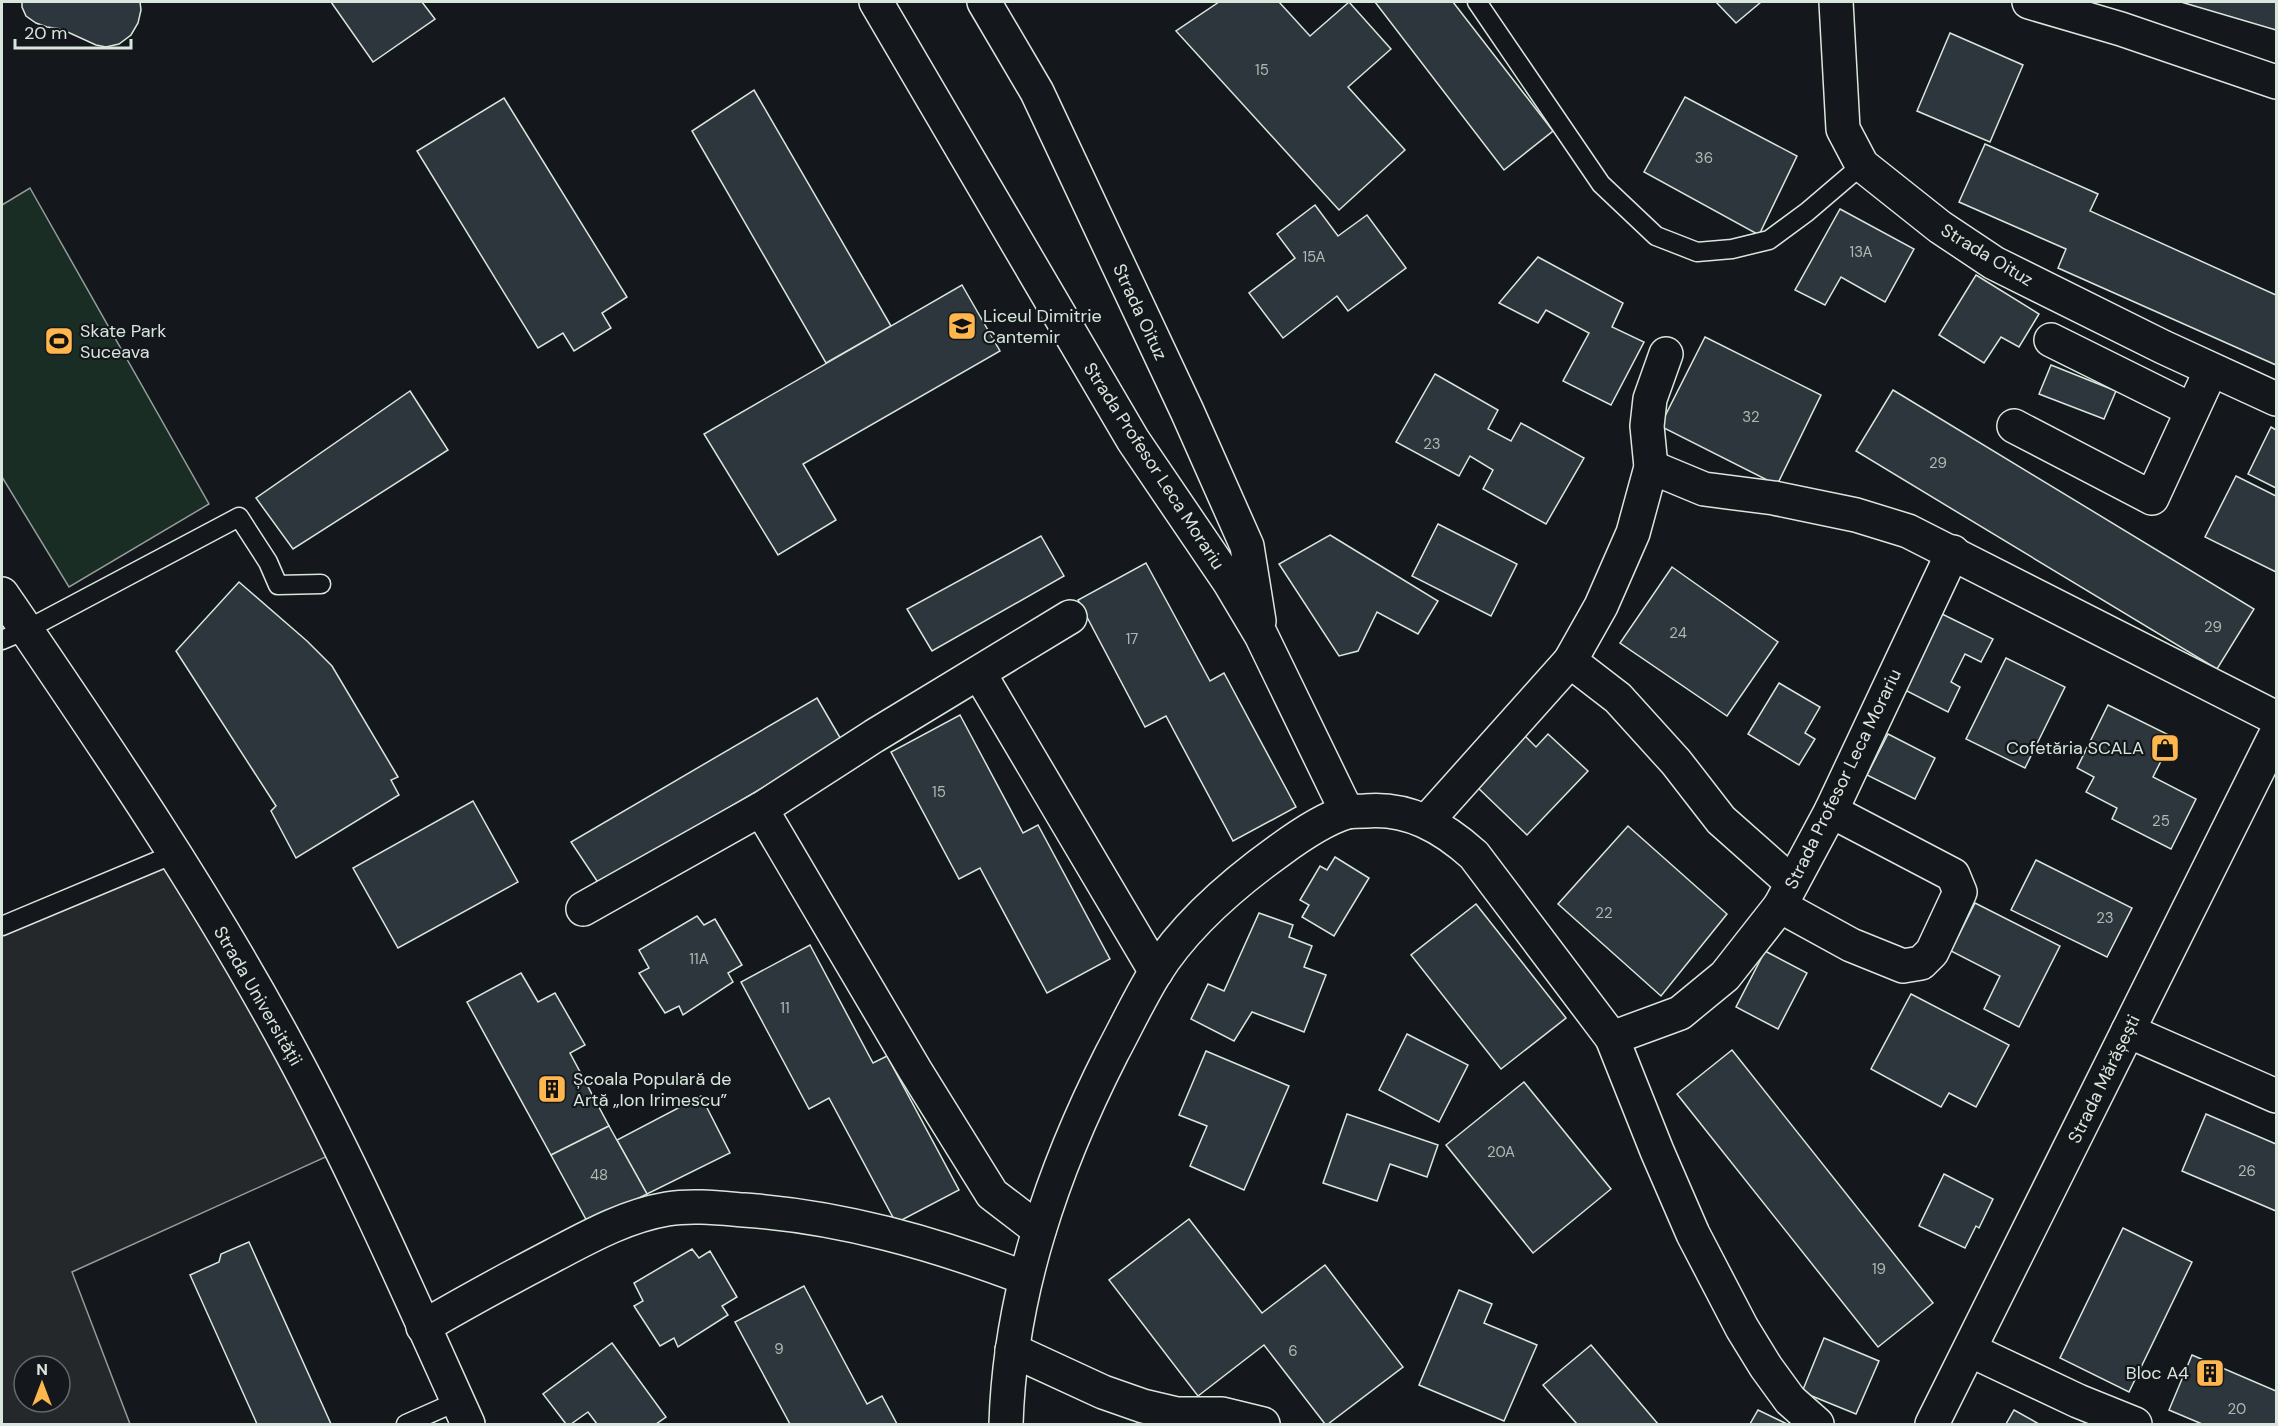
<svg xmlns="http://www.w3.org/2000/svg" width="2278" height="1426" font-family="'DM Sans',sans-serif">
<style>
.green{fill:#1a2d24;stroke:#939e99;stroke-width:1.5}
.parking{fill:#24282b;stroke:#939e99;stroke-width:1.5;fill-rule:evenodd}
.building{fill:#2c363c;stroke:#d8e6dc;stroke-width:1.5}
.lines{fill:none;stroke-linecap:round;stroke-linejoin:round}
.service-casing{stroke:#d8e6dc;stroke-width:21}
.minor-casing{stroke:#d8e6dc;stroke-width:36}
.tertiary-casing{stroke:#d8e6dc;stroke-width:36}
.service{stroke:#14181c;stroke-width:18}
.minor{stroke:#14181c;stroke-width:33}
.tertiary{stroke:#14181c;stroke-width:33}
.labels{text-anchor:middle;stroke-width:4.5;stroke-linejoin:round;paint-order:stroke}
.number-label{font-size:15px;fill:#adbab4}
.street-label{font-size:18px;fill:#d8e6dc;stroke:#14181c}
.poi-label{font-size:18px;fill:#d8e6dc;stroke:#14181c;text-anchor:start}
</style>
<rect width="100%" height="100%" fill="#14181c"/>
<!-- green -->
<polygon class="green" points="30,188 209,504 69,587 2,477 2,205"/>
<!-- parking -->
<path class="parking" d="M174,854l167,296 -269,122 58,152h-128v-498zM24,1366h36v36h-36z"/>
<!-- building -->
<g class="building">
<polygon points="22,2 140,2 141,10 138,23 131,35 119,44 106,47 96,45 61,29 47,27 36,23 26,16 22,7"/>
<polygon points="331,2 422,2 435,19 373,62"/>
<polygon points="1219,2 1279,2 1310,36 1349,2 1391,49 1348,87 1405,150 1339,210 1176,31"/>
<polygon points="1375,2 1453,2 1553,131 1504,170"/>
<polygon points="1716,2 1761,2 1736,23"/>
<polygon points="2181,2 2276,2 2276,30"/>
<polygon points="1950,33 2023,65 1990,142 1917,111"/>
<polygon points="754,90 891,326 826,363 692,131"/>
<polygon points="1685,97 1797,156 1759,235 1644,172"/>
<polygon points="504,98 627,297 602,313 611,328 574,351 563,333 538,348 417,151"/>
<polygon points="1985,144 2098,194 2090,211 2276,295 2276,365 2058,268 2066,249 1959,202"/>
<polygon points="1315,205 1338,236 1367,215 1406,268 1348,311 1337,296 1283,338 1249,293 1295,258 1277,234"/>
<polygon points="1840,209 1914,249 1885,302 1841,277 1825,305 1795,290"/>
<polygon points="1538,257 1623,303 1612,327 1644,342 1611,405 1563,381 1589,333 1546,310 1538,323 1499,303"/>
<polygon points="1976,275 2039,314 2019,347 2001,337 1984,363 1939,335"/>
<polygon points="962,285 1000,351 803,464 836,520 778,555 704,434"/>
<polygon points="1705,337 1821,395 1777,485 1660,426"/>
<polygon points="2051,365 2116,391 2104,419 2039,394"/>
<polygon points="1435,374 1498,410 1488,429 1511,441 1521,423 1584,458 1546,524 1483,489 1493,470 1470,456 1459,476 1396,442"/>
<polygon points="1893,390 2254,609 2217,669 1856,451"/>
<polygon points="410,391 448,450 293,549 256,498"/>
<polygon points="2271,427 2276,430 2276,488 2248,474"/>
<polygon points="2236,476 2276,496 2276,572 2205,537"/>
<polygon points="1438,524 1517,564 1491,616 1412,576"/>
<polygon points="1330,535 1438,601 1418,634 1377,612 1358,651 1339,656 1279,564"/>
<polygon points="1041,536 1064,576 932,651 907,609"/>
<polygon points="1146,563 1210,681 1224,673 1296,807 1233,841 1166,716 1145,727 1078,600"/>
<polygon points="1672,567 1778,642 1727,716 1620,643"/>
<polygon points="239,582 307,641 332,666 398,777 391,780 399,795 296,858 271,811 276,806 176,651"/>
<polygon points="1942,614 1993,639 1981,662 1965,654 1951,682 1960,687 1948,712 1903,689"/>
<polygon points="2006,658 2065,687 2025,768 1966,739"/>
<polygon points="1779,683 1820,707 1805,733 1815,739 1799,765 1748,734"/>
<polygon points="817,698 842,741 599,884 571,842"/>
<polygon points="2108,705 2173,737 2153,777 2196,799 2171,849 2112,819 2117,808 2086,792 2094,777 2077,768"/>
<polygon points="960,715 1023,833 1038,825 1110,959 1047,993 980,868 959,879 891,752"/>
<polygon points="1523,734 1536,747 1548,734 1588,771 1527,835 1475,785"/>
<polygon points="1888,734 1935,758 1915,799 1867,775"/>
<polygon points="473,801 518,882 398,948 353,868"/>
<polygon points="1628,826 1727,914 1661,996 1558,904"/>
<polygon points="1335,857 1369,878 1334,936 1302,917 1309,905 1300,900 1320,866 1327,870"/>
<polygon points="2036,860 2132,908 2107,957 2011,910"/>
<polygon points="1975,903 2060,946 2019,1027 1984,1009 2000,976 1951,951"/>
<polygon points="1476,904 1566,1018 1501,1069 1411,955"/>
<polygon points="1259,913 1293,925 1289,937 1312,946 1304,967 1326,975 1304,1032 1252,1012 1234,1041 1191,1019 1208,984 1224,991"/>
<polygon points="697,916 704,925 715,919 742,965 728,973 733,982 683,1015 679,1006 665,1013 639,973 649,968 639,950"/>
<polygon points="810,945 873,1063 887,1056 959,1190 896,1223 829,1098 809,1109 741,982"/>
<polygon points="1765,951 1807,973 1778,1029 1736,1007"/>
<polygon points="521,973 538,1002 555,993 585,1045 570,1053 609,1126 551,1155 467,1002"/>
<polygon points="1911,994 2009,1045 1976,1107 1949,1093 1941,1107 1871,1069"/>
<polygon points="1407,1034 1468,1065 1439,1122 1379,1090"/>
<polygon points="1732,1050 1933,1303 1878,1347 1677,1094"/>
<polygon points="1206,1051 1289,1086 1244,1190 1190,1166 1207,1126 1179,1115"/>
<polygon points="1524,1082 1611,1189 1533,1253 1446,1145"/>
<polygon points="701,1096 730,1153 647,1194 617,1140"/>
<polygon points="1347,1114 1438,1145 1427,1177 1390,1164 1377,1201 1323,1183"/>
<polygon points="2206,1114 2276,1144 2276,1211 2182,1171"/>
<polygon points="609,1126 647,1194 588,1223 551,1155"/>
<polygon points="1944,1174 1993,1199 1979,1228 1976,1226 1965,1248 1919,1226"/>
<polygon points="1189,1219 1262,1313 1325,1265 1403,1367 1328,1424 1325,1424 1264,1345 1198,1396 1109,1280"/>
<polygon points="2123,1228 2192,1262 2129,1392 2060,1358"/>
<polygon points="249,1242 331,1424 257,1424 190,1275 219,1262 221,1254"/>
<polygon points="692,1249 699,1258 710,1251 737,1297 722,1306 728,1315 678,1347 674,1338 660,1346 634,1306 643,1301 634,1283"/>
<polygon points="804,1286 867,1404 882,1396 897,1424 790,1424 735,1322"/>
<polygon points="1459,1290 1492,1304 1484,1323 1537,1345 1504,1421 1419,1385"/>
<polygon points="1824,1338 1879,1361 1856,1414 1802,1392"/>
<polygon points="612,1343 666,1417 656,1424 597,1424 588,1412 571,1424 566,1424 543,1394"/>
<polygon points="1591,1345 1658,1424 1577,1424 1543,1385"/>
<polygon points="2192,1355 2276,1391 2276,1424 2202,1424 2169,1410"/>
<polygon points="1758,1410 1787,1424 1750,1424"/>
<polygon points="2014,1410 2039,1424 2006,1424"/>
</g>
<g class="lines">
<!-- service casing -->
<g class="service-casing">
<g id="service">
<polyline points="1477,2 1601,184 1656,236 1697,252 1732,249 1769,240 1807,212 1862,165"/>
<polyline points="2,640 26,630 239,517 268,562 278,585 321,584"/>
<polyline points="2,926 174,854"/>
<polyline points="406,1424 458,1401"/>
</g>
</g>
<!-- minor casing -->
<g class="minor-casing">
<g id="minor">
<polyline points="876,2 1133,440 1230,583 1261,635 1347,812"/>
<polyline points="984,2 1037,92 1187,411 1247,546 1259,621"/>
<polyline points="1836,2 1843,129 1862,165 1940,227 1994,263 2163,347 2276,399"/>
<polyline points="2029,2 2121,29 2276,82"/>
<polyline points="2051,340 2192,410"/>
<polyline points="2014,426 2152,498 2211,370"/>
<polyline points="1651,467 1704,489 1774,498 1856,515 1908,531 2276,718"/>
<polyline points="1570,661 1618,698 1676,762 1721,820 1792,883"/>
<polyline points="979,673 1156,972"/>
<polyline points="761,809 915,1070 992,1194 1039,1230"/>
<polyline points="1427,821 1570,661 1601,606 1633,533 1651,467 1647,426 1650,399 1666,354"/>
<polyline points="1780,906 1851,945 1903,966 1921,963 1932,952 1960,892 1953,875 1831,811"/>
<polyline points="583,909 761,809 874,736 1070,617"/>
<polyline points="2128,1031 2276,1096"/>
<polyline points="1612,1038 1680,1013 1725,976 1780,906 1831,811 1953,552"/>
<path d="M423,1327c43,-25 87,-49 131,-72 36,-19 72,-39 113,-46 25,-4 52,-1 77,1 98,7 189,33 281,68"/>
<polyline points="1012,1350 1103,1392 1143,1406 1177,1414 1222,1414 1263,1424"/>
<polyline points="1970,1350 2078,1401 2135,1424"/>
<path d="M1006,1424c4,-131 47,-255 106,-371 14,-26 27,-54 43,-80 30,-48 79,-90 125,-123 19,-14 44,-31 67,-38 6,-1 12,-1 18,-1 43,-4 78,16 109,44l138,183 45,113 36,83 49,94 24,39 24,33 27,24"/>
</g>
</g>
<!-- tertiary casing -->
<g class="tertiary-casing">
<g id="tertiary">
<path d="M2,594c100,147 202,296 287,454 66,122 122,250 179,376"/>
<polyline points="1932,1424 2276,734"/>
</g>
</g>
<!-- service -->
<use href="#service" class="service"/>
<!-- minor -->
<use href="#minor" class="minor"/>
<!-- tertiary -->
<use href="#tertiary" class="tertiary"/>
</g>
<!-- icons -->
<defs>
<g id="university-square" transform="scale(1.5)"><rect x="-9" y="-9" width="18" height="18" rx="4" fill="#ffb74d" stroke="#14181c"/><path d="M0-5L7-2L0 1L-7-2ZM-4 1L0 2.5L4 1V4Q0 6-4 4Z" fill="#111"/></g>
<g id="stadium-square" transform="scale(1.5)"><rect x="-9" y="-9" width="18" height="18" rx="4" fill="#ffb74d" stroke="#14181c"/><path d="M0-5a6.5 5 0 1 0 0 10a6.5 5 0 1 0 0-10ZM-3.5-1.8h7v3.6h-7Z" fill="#111"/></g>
<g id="shop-square" transform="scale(1.5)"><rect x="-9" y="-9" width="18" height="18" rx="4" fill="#ffb74d" stroke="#14181c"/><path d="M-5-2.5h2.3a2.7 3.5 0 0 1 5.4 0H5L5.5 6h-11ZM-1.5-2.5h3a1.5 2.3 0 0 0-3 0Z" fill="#111"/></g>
<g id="building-square" transform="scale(1.5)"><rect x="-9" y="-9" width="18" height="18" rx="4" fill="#ffb74d" stroke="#14181c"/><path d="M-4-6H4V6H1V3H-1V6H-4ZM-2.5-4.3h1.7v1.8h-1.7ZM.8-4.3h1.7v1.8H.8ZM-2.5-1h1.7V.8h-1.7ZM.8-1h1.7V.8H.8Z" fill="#111"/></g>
</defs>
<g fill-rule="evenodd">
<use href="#university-square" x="962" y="326"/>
<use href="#stadium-square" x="59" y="341"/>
<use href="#shop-square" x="2165" y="748"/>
<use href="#building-square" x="552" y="1089"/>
<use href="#building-square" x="2210" y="1373"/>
</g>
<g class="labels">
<!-- number labels -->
<g class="number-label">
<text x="1262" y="75">15</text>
<text x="1704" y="163">36</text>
<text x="1861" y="257">13A</text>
<text x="1314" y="262">15A</text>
<text x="1751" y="422">32</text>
<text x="1432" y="449">23</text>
<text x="1938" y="468">29</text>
<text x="2213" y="632">29</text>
<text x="1678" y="638">24</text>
<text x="1132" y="644">17</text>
<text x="939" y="797">15</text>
<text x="2161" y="826">25</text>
<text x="1604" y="918">22</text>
<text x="2105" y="923">23</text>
<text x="699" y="964">11A</text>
<text x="785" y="1013">11</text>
<text x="1501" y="1157">20A</text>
<text x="2247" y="1176">26</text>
<text x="599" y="1180">48</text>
<text x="1879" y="1274">19</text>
<text x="779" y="1354">9</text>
<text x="1293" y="1356">6</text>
<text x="2237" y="1414">20</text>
</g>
<!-- street labels -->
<g class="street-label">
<text transform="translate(1987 255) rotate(31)" y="6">Strada Oituz</text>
<text transform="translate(1140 312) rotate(65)" y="6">Strada Oituz</text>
<text transform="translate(1154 466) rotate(57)" y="6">Strada Profesor Leca Morariu</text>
<text transform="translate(1843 779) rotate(-64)" y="6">Strada Profesor Leca Morariu</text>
<text transform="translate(258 996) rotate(60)" y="6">Strada Universității</text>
<text transform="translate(2104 1079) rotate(-64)" y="6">Strada Mărășești</text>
</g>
<!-- poi labels -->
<g class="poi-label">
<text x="983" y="322">Liceul Dimitrie<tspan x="983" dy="21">Cantemir</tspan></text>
<text x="80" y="337">Skate Park<tspan x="80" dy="21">Suceava</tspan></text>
<text x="2144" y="754" text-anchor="end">Cofetăria SCALA</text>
<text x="573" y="1085">Școala Populară de<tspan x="573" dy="21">Artă „Ion Irimescu”</tspan></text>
<text x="2189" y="1379" text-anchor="end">Bloc A4</text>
</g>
</g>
<!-- border -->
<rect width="2278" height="1426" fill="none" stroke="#d8e6dc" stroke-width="6"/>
<!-- north arrow -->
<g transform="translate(42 1384)"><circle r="28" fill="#14181c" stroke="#626a69" stroke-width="1.5"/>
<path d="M0-4.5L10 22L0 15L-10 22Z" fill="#ffb74d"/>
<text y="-9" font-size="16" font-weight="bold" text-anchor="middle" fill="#d8e6dc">N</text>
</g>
<!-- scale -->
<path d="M15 39v9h116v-9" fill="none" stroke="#d8e6dc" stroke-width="3"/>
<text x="24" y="39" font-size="18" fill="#d8e6dc" stroke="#14181c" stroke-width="4.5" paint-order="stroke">20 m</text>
</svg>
